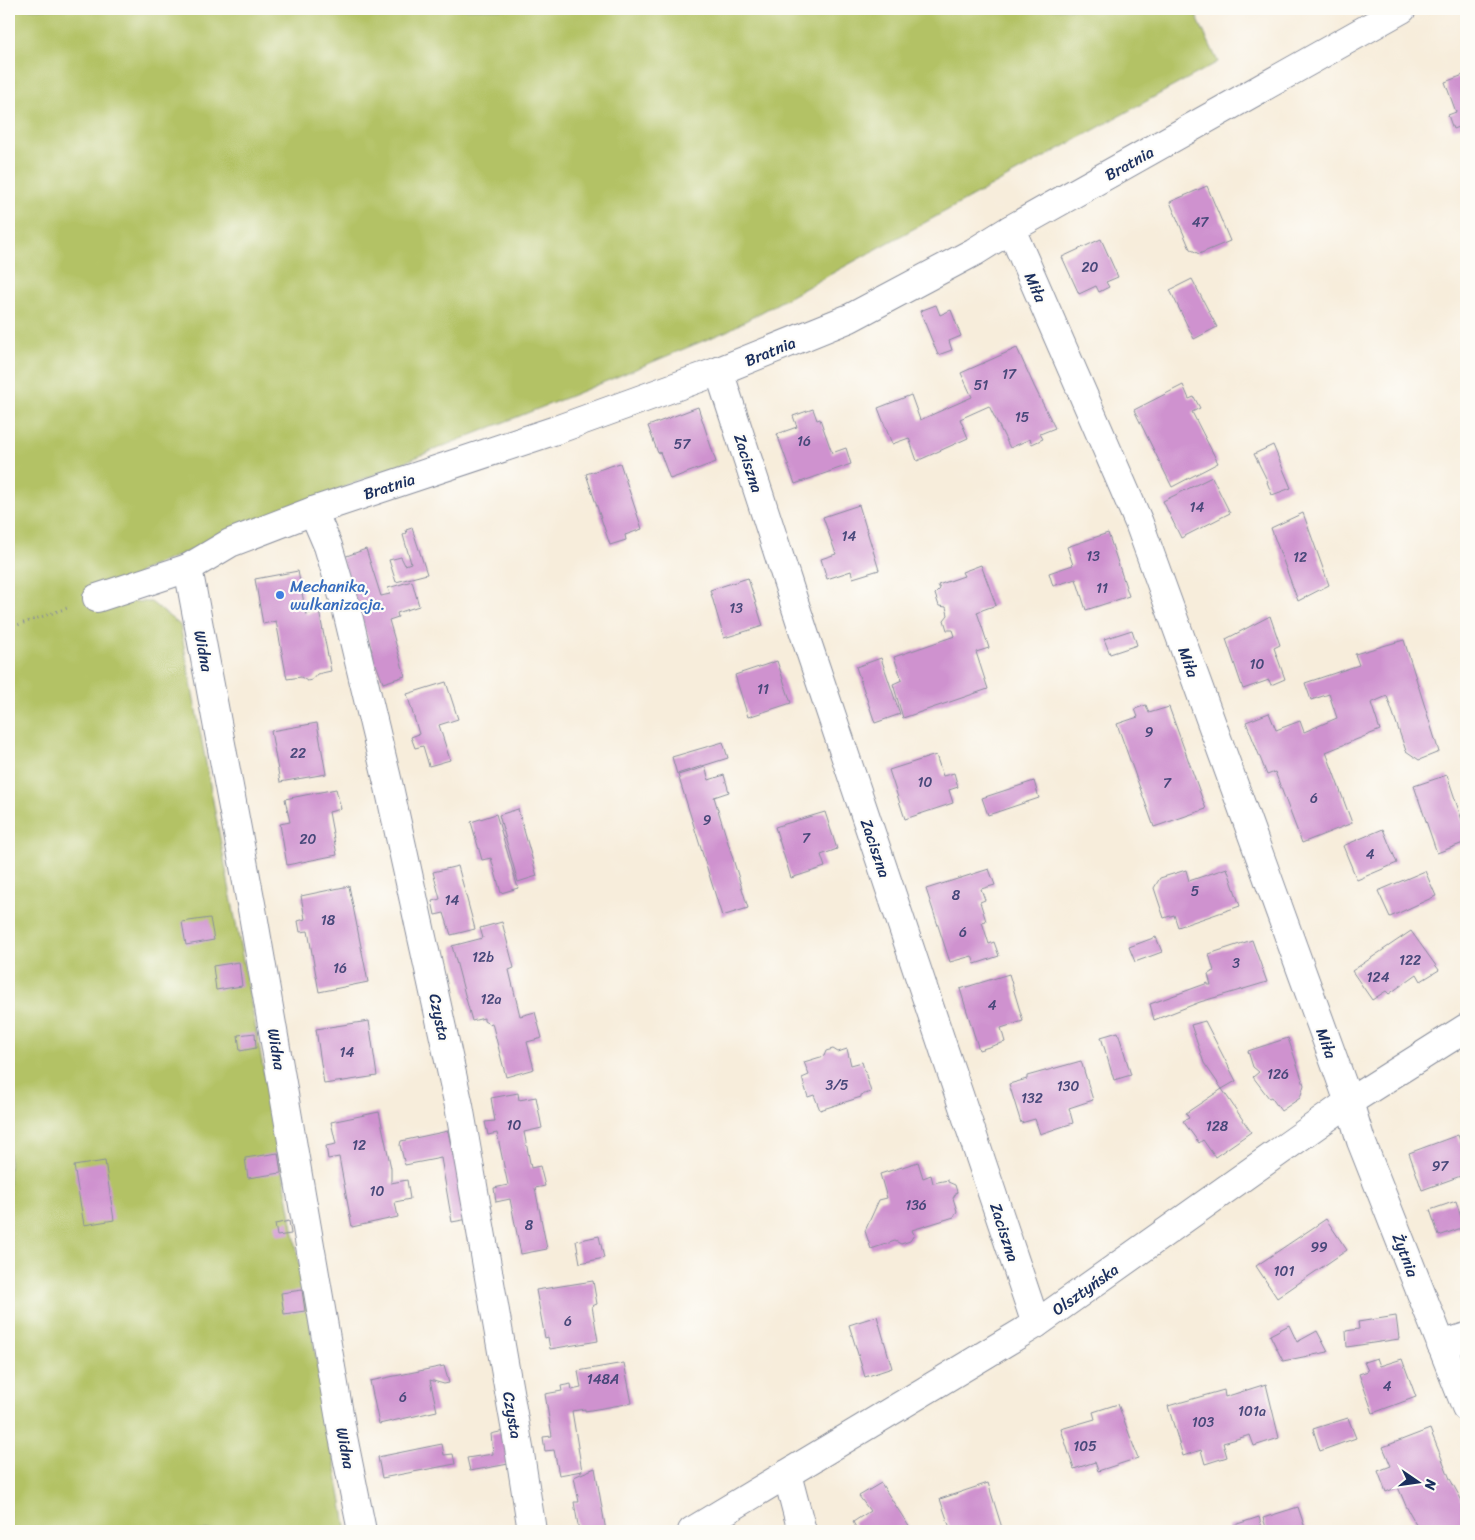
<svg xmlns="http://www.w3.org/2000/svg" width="1475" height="1540" font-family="Sriracha,sans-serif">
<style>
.green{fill:#b3c265;stroke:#677862}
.building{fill:#cf92cf}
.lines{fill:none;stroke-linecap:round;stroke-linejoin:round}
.minor-casing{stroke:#898e9c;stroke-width:30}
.path{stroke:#898e9c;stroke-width:3;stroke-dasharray:1 4;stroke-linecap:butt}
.minor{stroke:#fff;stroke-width:28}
.shop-dot{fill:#3f7fe0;stroke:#fdfcf7;stroke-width:2}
.labels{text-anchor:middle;stroke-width:4.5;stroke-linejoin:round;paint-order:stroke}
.number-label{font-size:14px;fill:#48487a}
.street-label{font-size:16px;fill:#1b2f5e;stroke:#fdfcf7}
.shop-label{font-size:16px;fill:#366cbe;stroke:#fdfcf7;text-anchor:start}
</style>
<rect width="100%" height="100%" fill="#fdfcf7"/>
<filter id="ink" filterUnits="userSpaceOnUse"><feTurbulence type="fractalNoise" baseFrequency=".02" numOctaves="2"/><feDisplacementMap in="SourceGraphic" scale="10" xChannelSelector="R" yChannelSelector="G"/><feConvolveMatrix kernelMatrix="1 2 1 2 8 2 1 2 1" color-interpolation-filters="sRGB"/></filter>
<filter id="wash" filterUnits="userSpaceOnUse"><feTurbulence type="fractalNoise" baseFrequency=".0096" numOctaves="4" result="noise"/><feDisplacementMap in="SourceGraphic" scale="20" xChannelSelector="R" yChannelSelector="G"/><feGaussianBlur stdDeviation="1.12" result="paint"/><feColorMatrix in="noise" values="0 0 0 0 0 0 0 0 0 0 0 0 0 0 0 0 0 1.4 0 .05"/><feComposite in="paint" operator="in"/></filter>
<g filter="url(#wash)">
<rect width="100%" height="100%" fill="#f7eddb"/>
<!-- green -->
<polygon class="green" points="9,9 1193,9 1218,62 727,331 573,395 446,445 141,571 113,601 151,602 180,625 288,1200 347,1531 9,1531"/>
<g id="blocks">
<!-- building -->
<g class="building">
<polygon points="1466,74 1466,140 1461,126 1453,129 1448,115 1456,112 1445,82"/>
<polygon points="1207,186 1230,241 1199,254 1190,249 1170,202"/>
<polygon points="1101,239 1118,277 1106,282 1109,287 1099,292 1096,286 1079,294 1062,257"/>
<polygon points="1192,279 1217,327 1194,339 1170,290"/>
<polygon points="936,305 940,315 951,310 961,336 949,341 952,350 938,355 920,311"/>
<polygon points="1017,348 1034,386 1055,428 1040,434 1043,439 1032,444 1030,439 1010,448 989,406 960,419 968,438 917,461 909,438 892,444 878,408 911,395 920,420 972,397 961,373"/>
<polygon points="1183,385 1189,399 1194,397 1200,408 1192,412 1218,463 1172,487 1134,410"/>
<polygon points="698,407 716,462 670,479 660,452 658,453 648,426"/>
<polygon points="813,409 817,420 820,419 832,453 846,448 851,464 795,484 777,434 797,427 793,416"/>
<polygon points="1273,445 1291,488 1272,495 1267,482 1268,482 1254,454"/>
<polygon points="620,463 642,529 625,535 626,540 610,545 586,474"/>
<polygon points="1212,477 1230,513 1181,538 1163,501"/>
<polygon points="859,505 879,570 853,578 851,571 827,579 821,559 836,554 823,517"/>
<polygon points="1303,513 1329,585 1298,601 1271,528"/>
<polygon points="412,528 427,574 396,582 389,560 401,557 405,565 411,563 403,535 407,533 406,530"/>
<polygon points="1108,533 1129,596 1086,610 1076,579 1053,586 1049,573 1073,565 1067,547"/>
<polygon points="366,549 381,596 390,594 388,588 412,581 419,606 397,613 398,617 389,620 405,676 383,683 376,664 369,666 366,653 372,651 341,558"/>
<polygon points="981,565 996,605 977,612 989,648 976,652 988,689 903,718 893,684 902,680 894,657 955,636 953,630 947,630 944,620 948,615 946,607 939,606 935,594 940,589 938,585 964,576 962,572"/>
<polygon points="298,571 306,614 319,611 331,671 317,674 312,680 307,681 301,677 287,679 276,621 263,624 255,579"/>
<polygon points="748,578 763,626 724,638 710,590"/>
<polygon points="1270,616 1280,645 1274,648 1285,679 1271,685 1269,680 1243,689 1226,639"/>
<polygon points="1132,630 1137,645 1110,654 1104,639"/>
<polygon points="1404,640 1439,752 1419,760 1406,751 1387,696 1371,703 1380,730 1326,752 1352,823 1302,843 1275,772 1267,775 1246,722 1269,713 1276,730 1300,721 1304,732 1337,718 1329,694 1311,700 1305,683 1359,665 1355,654"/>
<polygon points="881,658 900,714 875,723 856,667"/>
<polygon points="777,661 791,703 748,717 735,675"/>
<polygon points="446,682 458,719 439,725 450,760 429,766 423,746 415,748 411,737 419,734 407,694"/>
<polygon points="1146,705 1149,713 1169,707 1206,809 1154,827 1117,724 1138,717 1135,709"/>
<polygon points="317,723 326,774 280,782 271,731"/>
<polygon points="723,742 728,758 677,774 672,757"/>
<polygon points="936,755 943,776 954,773 958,787 949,790 953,803 905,819 889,770"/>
<polygon points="705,767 709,780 724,775 729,792 714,797 748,908 722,916 678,775"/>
<polygon points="1447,775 1466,832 1466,842 1437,853 1414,786"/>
<polygon points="1034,781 1039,798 988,815 982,798"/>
<polygon points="336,789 341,809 329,812 337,855 287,865 280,824 290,822 285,799"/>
<polygon points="518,809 537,876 518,882 499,815"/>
<polygon points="825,812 837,849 821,855 825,867 791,878 775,827"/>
<polygon points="496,814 518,888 501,893 491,858 482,860 471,822"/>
<polygon points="1383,829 1397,863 1357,880 1343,846"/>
<polygon points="458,866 475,929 451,935 444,913 435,915 432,901 440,899 433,872"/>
<polygon points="1227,868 1240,906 1178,927 1174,915 1164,918 1154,888 1160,878 1186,870 1189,881"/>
<polygon points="989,869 995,885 981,889 985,900 980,902 986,921 982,922 989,944 994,942 999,956 975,964 972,956 950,962 926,889"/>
<polygon points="1425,871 1436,896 1390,917 1378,891"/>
<polygon points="349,886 368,982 319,992 308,931 300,932 298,921 305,919 301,896"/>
<polygon points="210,918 214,940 186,945 182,922"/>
<polygon points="502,922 514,968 509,970 520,1016 535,1012 542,1038 527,1042 534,1069 506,1077 492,1023 489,1024 484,1021 484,1018 472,1021 452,946 483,938 480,928"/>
<polygon points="1411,931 1439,970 1421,981 1417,974 1389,994 1386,991 1372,1000 1352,971"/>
<polygon points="1156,937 1162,952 1135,962 1129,947"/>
<polygon points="1252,940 1267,982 1200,1002 1154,1020 1150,1004 1208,983 1208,985 1211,985 1208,974 1214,971 1209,954"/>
<polygon points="239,962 242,986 216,990 213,966"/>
<polygon points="1009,974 1023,1021 1001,1028 1005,1042 979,1050 960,989"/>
<polygon points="369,1021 377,1076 324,1084 316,1029"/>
<polygon points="1205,1021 1236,1081 1222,1089 1251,1132 1215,1157 1203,1140 1199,1143 1183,1121 1189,1118 1186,1113 1222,1089 1204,1063 1191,1025"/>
<polygon points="1118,1032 1131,1075 1114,1080 1101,1037"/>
<polygon points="255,1033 256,1048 240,1051 238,1035"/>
<polygon points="1288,1038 1304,1085 1300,1098 1281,1111 1271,1097 1269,1098 1253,1077 1259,1072 1253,1067 1248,1051"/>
<polygon points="833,1049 838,1052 847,1049 851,1065 862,1062 871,1092 861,1095 861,1097 820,1110 814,1095 808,1097 802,1078 809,1075 804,1062 824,1056 826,1051"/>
<polygon points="1081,1061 1093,1100 1069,1108 1073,1123 1040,1134 1035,1119 1021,1123 1009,1084 1027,1079 1027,1076"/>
<polygon points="518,1093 519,1100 536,1097 542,1128 524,1132 531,1168 540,1166 545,1186 535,1188 547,1249 521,1254 510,1199 496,1202 494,1188 508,1185 497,1133 488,1135 485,1122 495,1121 491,1098"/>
<polygon points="379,1112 391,1168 391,1183 407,1180 410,1199 395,1202 398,1217 352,1227 339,1157 328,1159 326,1146 336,1144 331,1122"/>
<polygon points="448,1131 453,1156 463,1154 474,1218 452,1222 441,1158 405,1165 400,1145 401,1141"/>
<polygon points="1458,1135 1466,1158 1466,1174 1422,1190 1409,1153"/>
<polygon points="278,1153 281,1173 248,1178 245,1158"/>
<polygon points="105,1161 114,1220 84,1225 74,1166"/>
<polygon points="918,1162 923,1178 931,1175 933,1183 948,1180 948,1182 955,1185 957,1192 953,1198 957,1211 954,1217 912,1230 914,1235 910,1241 901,1244 895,1241 871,1249 865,1231 879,1200 887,1198 880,1174"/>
<polygon points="1456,1201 1464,1227 1439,1236 1430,1210"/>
<polygon points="1326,1219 1347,1250 1277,1298 1256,1266"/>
<polygon points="289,1221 291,1234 277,1236 275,1224"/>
<polygon points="599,1236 604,1258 580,1263 576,1241"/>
<polygon points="593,1281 597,1304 592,1306 598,1341 550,1349 548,1337 545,1338 536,1290"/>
<polygon points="302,1290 305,1311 284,1314 281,1293"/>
<polygon points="877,1316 892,1368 865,1377 849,1325"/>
<polygon points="1396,1316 1399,1339 1347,1347 1346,1331 1359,1329 1358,1322"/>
<polygon points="1289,1325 1297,1342 1317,1331 1328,1352 1283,1361 1270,1335"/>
<polygon points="1377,1358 1380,1366 1402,1359 1416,1397 1373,1413 1359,1374 1368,1371 1364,1362"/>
<polygon points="624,1363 632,1403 585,1411 585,1409 572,1411 582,1471 559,1475 554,1450 545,1451 543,1437 552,1436 545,1394 562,1391 561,1386 571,1384 572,1390 581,1388 578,1371"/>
<polygon points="444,1366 449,1383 444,1384 430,1380 437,1411 379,1424 370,1381"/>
<polygon points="1266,1384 1279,1438 1254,1446 1250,1435 1223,1443 1227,1457 1205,1464 1201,1450 1183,1456 1168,1406 1224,1390 1225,1397"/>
<polygon points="1118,1404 1138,1458 1098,1471 1095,1462 1074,1469 1061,1429 1095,1419 1093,1412"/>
<polygon points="1348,1418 1356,1438 1320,1451 1313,1429"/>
<polygon points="1430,1429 1450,1479 1466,1508 1466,1531 1420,1531 1406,1506 1398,1487 1386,1492 1378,1471 1391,1466 1383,1447"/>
<polygon points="508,1430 514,1463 470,1471 467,1458 493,1454 491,1434"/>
<polygon points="442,1444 444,1455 453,1454 455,1464 382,1478 378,1457"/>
<polygon points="595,1468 606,1531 579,1531 574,1502 579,1502 574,1477"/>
<polygon points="881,1483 910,1528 906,1531 858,1531 853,1522 870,1511 859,1496"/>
<polygon points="988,1483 1003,1531 951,1531 940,1499"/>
<polygon points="1298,1507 1306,1531 1267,1531 1263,1518"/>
<polygon points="1259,1517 1263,1531 1229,1531 1228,1527"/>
</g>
</g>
</g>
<g filter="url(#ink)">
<use href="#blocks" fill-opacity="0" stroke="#898e9c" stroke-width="1"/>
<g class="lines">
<!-- minor casing -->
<g class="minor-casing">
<g id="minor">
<polyline points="1011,229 1139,523 1349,1102 1361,1141 1466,1407"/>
<polyline points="719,371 809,648 1036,1324"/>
<polyline points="313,511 328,546 345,603 389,787 459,1106 520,1454 532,1531"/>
<polyline points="188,568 252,909 343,1437 362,1531"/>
<polyline points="97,598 188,568 230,543 313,511 556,430 719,371 850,318 974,252 1011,229 1402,9"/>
<polyline points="1441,1345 1466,1337"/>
<polyline points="787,1474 802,1531"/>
<polyline points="692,1531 1036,1324 1349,1102 1466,1028"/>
</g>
</g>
<!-- path -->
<polyline class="path" points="9,628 70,607"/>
<!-- minor -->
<use href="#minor" class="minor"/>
</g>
</g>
<!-- markers -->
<circle class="shop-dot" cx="280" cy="595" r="5"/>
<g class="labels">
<!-- number labels -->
<g class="number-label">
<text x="1200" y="227">47</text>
<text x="1090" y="272">20</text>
<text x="1009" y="379">17</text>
<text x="981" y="390">51</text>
<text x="1022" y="422">15</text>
<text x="804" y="446">16</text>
<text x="682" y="449">57</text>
<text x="1197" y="512">14</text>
<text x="849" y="541">14</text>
<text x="1093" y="561">13</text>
<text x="1300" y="562">12</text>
<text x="1102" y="593">11</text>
<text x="736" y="613">13</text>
<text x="1257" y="669">10</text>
<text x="763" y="694">11</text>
<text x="1149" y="737">9</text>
<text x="298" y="758">22</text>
<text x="925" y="787">10</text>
<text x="1167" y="788">7</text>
<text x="1314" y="803">6</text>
<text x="707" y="825">9</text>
<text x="806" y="843">7</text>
<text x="308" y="844">20</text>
<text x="1370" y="859">4</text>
<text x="1195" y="896">5</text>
<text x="956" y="900">8</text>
<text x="452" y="905">14</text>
<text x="328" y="925">18</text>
<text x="963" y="937">6</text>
<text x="483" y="962">12b</text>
<text x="1410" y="965">122</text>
<text x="1236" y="968">3</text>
<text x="340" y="973">16</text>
<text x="1378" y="982">124</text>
<text x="491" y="1004">12a</text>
<text x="992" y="1010">4</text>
<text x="347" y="1057">14</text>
<text x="1278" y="1079">126</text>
<text x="837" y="1090">3/5</text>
<text x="1068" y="1091">130</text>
<text x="1032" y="1103">132</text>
<text x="514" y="1130">10</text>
<text x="1217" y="1131">128</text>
<text x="359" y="1150">12</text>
<text x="1440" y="1171">97</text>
<text x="377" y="1196">10</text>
<text x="916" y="1210">136</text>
<text x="529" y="1230">8</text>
<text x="1319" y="1252">99</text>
<text x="1284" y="1276">101</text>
<text x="568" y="1326">6</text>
<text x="603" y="1384">148A</text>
<text x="1387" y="1391">4</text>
<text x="403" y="1402">6</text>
<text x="1252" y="1416">101a</text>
<text x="1203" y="1427">103</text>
<text x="1085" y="1451">105</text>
</g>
<!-- street labels -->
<g class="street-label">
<text transform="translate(1129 163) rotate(-29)" y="6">Bratnia</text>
<text transform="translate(1036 287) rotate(66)" y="6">Miła</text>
<text transform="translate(770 351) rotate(-22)" y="6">Bratnia</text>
<text transform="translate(749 463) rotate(72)" y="6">Zaciszna</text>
<text transform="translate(389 486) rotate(-18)" y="6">Bratnia</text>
<text transform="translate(204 651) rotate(79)" y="6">Widna</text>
<text transform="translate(1189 662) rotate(70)" y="6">Miła</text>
<text transform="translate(876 848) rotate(71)" y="6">Zaciszna</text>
<text transform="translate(440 1017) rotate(78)" y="6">Czysta</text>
<text transform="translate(1327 1043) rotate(70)" y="6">Miła</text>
<text transform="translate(277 1049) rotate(80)" y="6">Widna</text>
<text transform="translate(1005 1232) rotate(72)" y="6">Zaciszna</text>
<text transform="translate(1406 1255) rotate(69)" y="6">Żytnia</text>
<text transform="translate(1085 1289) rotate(-35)" y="6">Olsztyńska</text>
<text transform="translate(513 1415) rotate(80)" y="6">Czysta</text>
<text transform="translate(346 1448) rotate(79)" y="6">Widna</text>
</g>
<!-- shop labels -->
<g class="shop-label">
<text x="290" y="592">Mechanika,<tspan x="290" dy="18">wulkanizacja.</tspan></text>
</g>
</g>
<!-- margin -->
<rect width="1475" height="1540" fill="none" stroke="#fdfcf7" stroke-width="30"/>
<!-- north arrow -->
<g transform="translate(1418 1482) rotate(103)" stroke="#fdfcf7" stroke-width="4" paint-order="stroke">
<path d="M0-4L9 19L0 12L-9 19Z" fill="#1b2f5e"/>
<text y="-8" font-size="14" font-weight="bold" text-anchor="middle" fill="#1b2f5e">N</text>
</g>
</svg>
